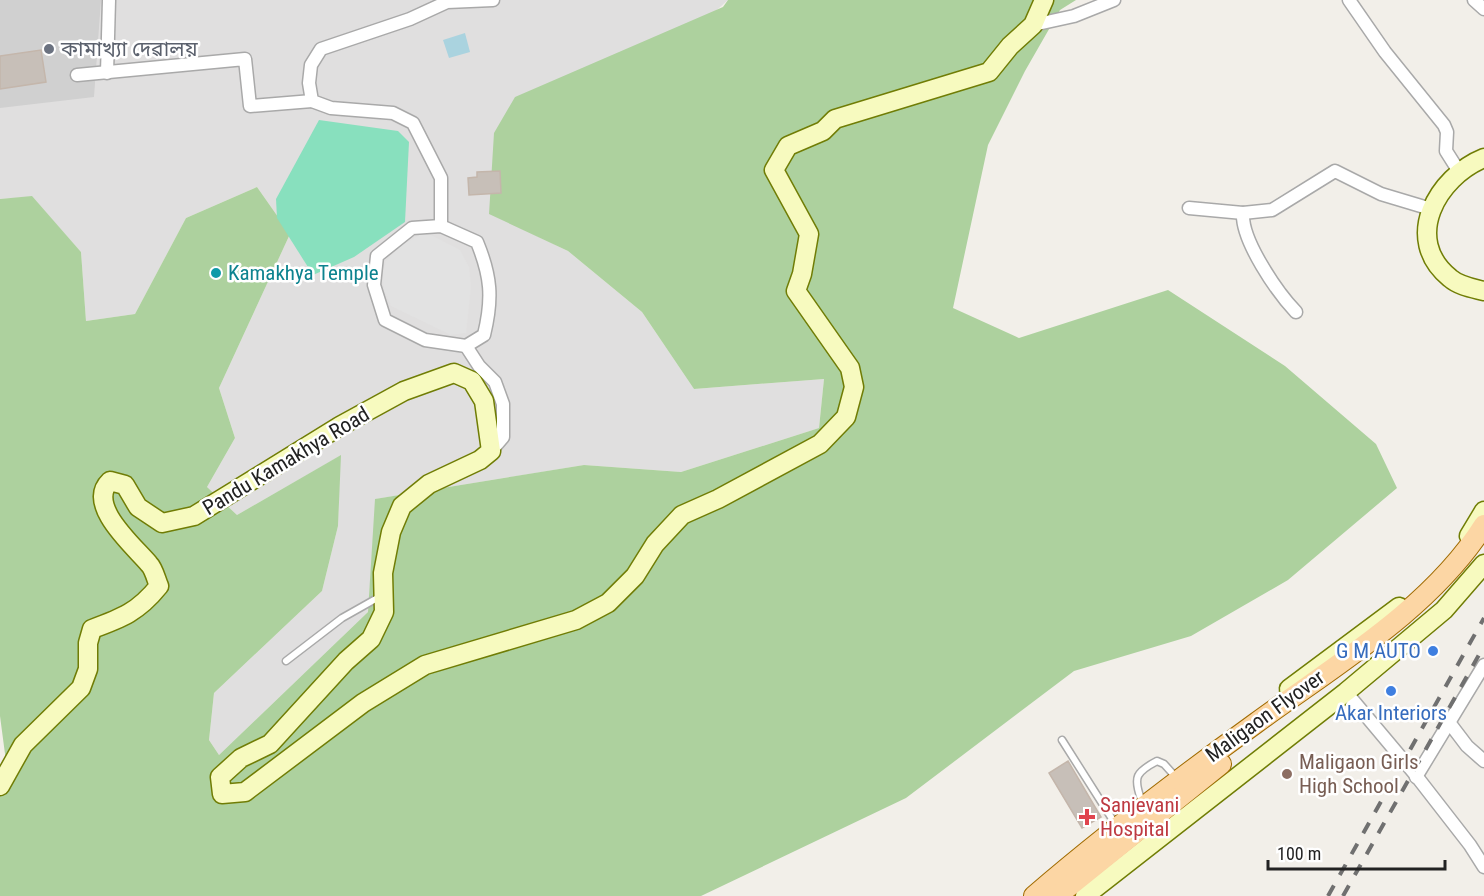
<svg xmlns="http://www.w3.org/2000/svg" width="1484" height="896" font-family="'Roboto Condensed','Noto Sans Bengali',sans-serif">
<style>
.residential{fill:#e0dfdf}
.religious{fill:#d0d0d0}
.forest{fill:#add19e}
.pitch{fill:#88e0be}
.parking{fill:#e2e2e2}
.water{fill:#aad3df}
.building{fill:#c7bfb8;stroke:#c4b6ab;stroke-width:1.5}
.lines{fill:none;stroke-linecap:round;stroke-linejoin:round}
.lane-casing{stroke:#a9a9a9;stroke-width:9}
.street-casing{stroke:#a9a9a9;stroke-width:15}
.secondary-casing{stroke:#707d05;stroke-width:21}
.primary-casing{stroke:#a06b00;stroke-width:22}
.lane{stroke:#fff;stroke-width:6}
.street{stroke:#fff;stroke-width:12}
.secondary{stroke:#f7fabf;stroke-width:18}
.primary{stroke:#fcd6a4;stroke-width:20}
.rail{stroke:#707070;stroke-width:4;stroke-dasharray:12 12;stroke-linecap:butt}
.worship-dot{fill:#6b7280;stroke:#fff;stroke-width:2}
.culture-dot{fill:#0f9aa8;stroke:#fff;stroke-width:2}
.shop-dot{fill:#3f7fe0;stroke:#fff;stroke-width:2}
.education-dot{fill:#8d6e63;stroke:#fff;stroke-width:2}
.health-dot{fill:#e0444e;stroke:#fff;stroke-width:2}
.labels{text-anchor:middle;stroke-width:5;stroke-linejoin:round;paint-order:stroke}
.worship-label{font-size:21px;fill:#5b616d;stroke:#fff;text-anchor:start}
.culture-label{font-size:21px;fill:#0d838f;stroke:#fff;text-anchor:start}
.street-label{font-size:21px;fill:#222;stroke:#fff}
.shop-label{font-size:21px;fill:#366cbe;stroke:#fff;text-anchor:end}
.education-label{font-size:21px;fill:#785e54;stroke:#fff;text-anchor:start}
.health-label{font-size:21px;fill:#be3a42;stroke:#fff;text-anchor:start}
</style>
<rect width="100%" height="100%" fill="#f2efe9"/>
<!-- residential -->
<polygon class="residential" points="0,0 728,0 489,213 568,251 642,312 694,389 824,379 819,428 681,472 584,465 376,499 368,612 219,755 209,740 214,693 322,591 338,526 340,456 237,515 207,487 235,438 219,388 290,234 257,187 186,218 135,314 86,321 81,252 32,197 0,199"/>
<!-- religious -->
<polygon class="religious" points="0,0 101,0 94,97 0,108"/>
<!-- forest -->
<polygon class="forest" points="728,0 1076,0 1060,10 1025,71 988,145 953,308 1019,338 1168,290 1285,366 1376,444 1397,488 1288,580 1191,636 1074,671 906,798 701,896 0,896 0,795 7,769 0,716 0,199 32,196 81,252 86,321 135,314 186,218 257,187 290,234 219,388 235,438 207,487 237,515 341,455 338,526 322,591 214,693 209,740 219,755 368,612 375,499 584,465 681,472 819,428 824,379 694,389 642,312 568,251 489,214 494,133 515,97 723,7"/>
<!-- pitch -->
<polygon class="pitch" points="319,120 398,131 409,142 405,222 354,257 313,275 277,218 276,199"/>
<!-- parking -->
<polygon class="parking" points="425,232 460,250 469,267 471,286 466,333 451,335 391,306 384,290 382,275 386,261 400,246"/>
<!-- water -->
<polygon class="water" points="465,33 470,52 449,58 443,40"/>
<!-- building -->
<g class="building">
<polygon points="41,50 46,82 0,89 0,56"/>
<polygon points="500,171 501,193 469,195 468,178 477,177 477,172"/>
<polygon points="1068,761 1101,817 1082,828 1049,773"/>
</g>
<g class="lines">
<!-- lane casing -->
<g class="lane-casing">
<g id="lane">
<polyline points="286,661 342,618 381,596"/>
<polyline points="1062,740 1114,822"/>
<path d="M1141,799c-8,-22 -5,-27 16,-38l7,3 9,10"/>
</g>
</g>
<!-- street casing -->
<g class="street-casing">
<g id="street">
<polyline points="1349,0 1385,52 1444,125 1447,132 1446,151 1458,170"/>
<polyline points="1474,0 1484,9"/>
<polyline points="1033,25 1074,16 1114,0"/>
<polyline points="107,73 109,0"/>
<polyline points="77,75 245,59 250,106 312,101"/>
<polyline points="1189,208 1243,213 1272,210 1335,171 1381,194 1431,209"/>
<path d="M1243,213c-2,27 34,79 53,99"/>
<polyline points="441,226 441,178 413,123 393,113 331,108 312,101 309,83 311,65 321,49 410,19 447,2 493,0"/>
<path d="M441,226l36,16c14,34 16,56 7,93l-18,11 -41,-6 -40,-20 -11,-35 3,-29 35,-28z"/>
<polyline points="466,346 479,366 495,382 503,404 503,437 491,451"/>
<polyline points="1346,692 1414,773 1470,845 1484,867"/>
<polyline points="1448,721 1467,746 1484,761"/>
<polyline points="1416,777 1484,665"/>
</g>
</g>
<!-- secondary casing -->
<g class="secondary-casing">
<g id="secondary">
<path d="M1484,158c-47,19 -82,81 -34,120 9,8 22,10 34,13"/>
<polyline points="1469,536 1484,511"/>
<polyline points="1289,689 1399,607"/>
<path d="M0,786l23,-41 58,-57 7,-19v-26l4,-14c30,-11 46,-17 67,-43 -3,-7 -5,-17 -10,-22 -14,-17 -64,-59 -39,-83l15,4 13,22 24,16 32,-7 146,-90 64,-35 50,-18 18,8 12,20 7,50 -11,9 -51,24 -27,22 -11,26 -8,41 1,39 -13,27 -25,22 -76,83 -29,14 -21,19 2,17 23,-2 118,-89 62,-38 151,-45 32,-17 27,-27 20,-32 27,-29 36,-16 102,-55 26,-27 8,-30 -4,-19 -54,-77 6,-17 7,-40 -35,-64 14,-24 35,-15 12,-12 154,-47 21,-26 23,-21 11,-25"/>
<polyline points="1085,896 1346,692 1444,610 1484,564"/>
</g>
</g>
<!-- primary casing -->
<g class="primary-casing">
<g id="primary">
<path d="M1034,896c71,-61 146,-118 222,-173 78,-57 176,-115 228,-198"/>
<polyline points="1057,896 1221,764"/>
</g>
</g>
<!-- lane -->
<use href="#lane" class="lane"/>
<!-- street -->
<use href="#street" class="street"/>
<!-- secondary -->
<use href="#secondary" class="secondary"/>
<!-- primary -->
<use href="#primary" class="primary"/>
<!-- rail -->
<g class="rail">
<polyline points="1328,896 1484,618"/>
<polyline points="1343,896 1484,646"/>
</g>
</g>
<!-- markers -->
<circle class="worship-dot" cx="49" cy="49" r="6"/>
<circle class="culture-dot" cx="216" cy="273" r="6"/>
<g class="shop-dot">
<circle cx="1433" cy="651" r="6"/>
<circle cx="1391" cy="691" r="6"/>
</g>
<circle class="education-dot" cx="1287" cy="774" r="6"/>
<path class="health-dot" d="M1084 808h6v6h6v6h-6v6h-6v-6h-6v-6h6z"/>
<g class="labels">
<!-- worship labels -->
<g class="worship-label">
<text x="61" y="56">কামাখ্যা দেৱালয়</text>
</g>
<!-- culture labels -->
<g class="culture-label">
<text x="228" y="280">Kamakhya Temple</text>
</g>
<!-- street labels -->
<g class="street-label">
<text transform="translate(286 461) rotate(-31)" y="7">Pandu Kamakhya Road</text>
<text transform="translate(1265 716) rotate(-36)" y="7">Maligaon Flyover</text>
</g>
<!-- shop labels -->
<g class="shop-label">
<text x="1421" y="658">G M AUTO</text>
<text x="1391" y="720" text-anchor="middle">Akar Interiors</text>
</g>
<!-- education labels -->
<g class="education-label">
<text x="1299" y="769">Maligaon Girls<tspan x="1299" dy="24">High School</tspan></text>
</g>
<!-- health labels -->
<g class="health-label">
<text x="1100" y="812">Sanjevani<tspan x="1100" dy="24">Hospital</tspan></text>
</g>
</g>
<!-- scale -->
<path d="M1268 860v9h177v-9" fill="none" stroke="#222222" stroke-width="3"/>
<text x="1277" y="860" font-size="18" fill="#222222" stroke="#ffffff" stroke-width="4.5" paint-order="stroke">100 m</text>
</svg>
